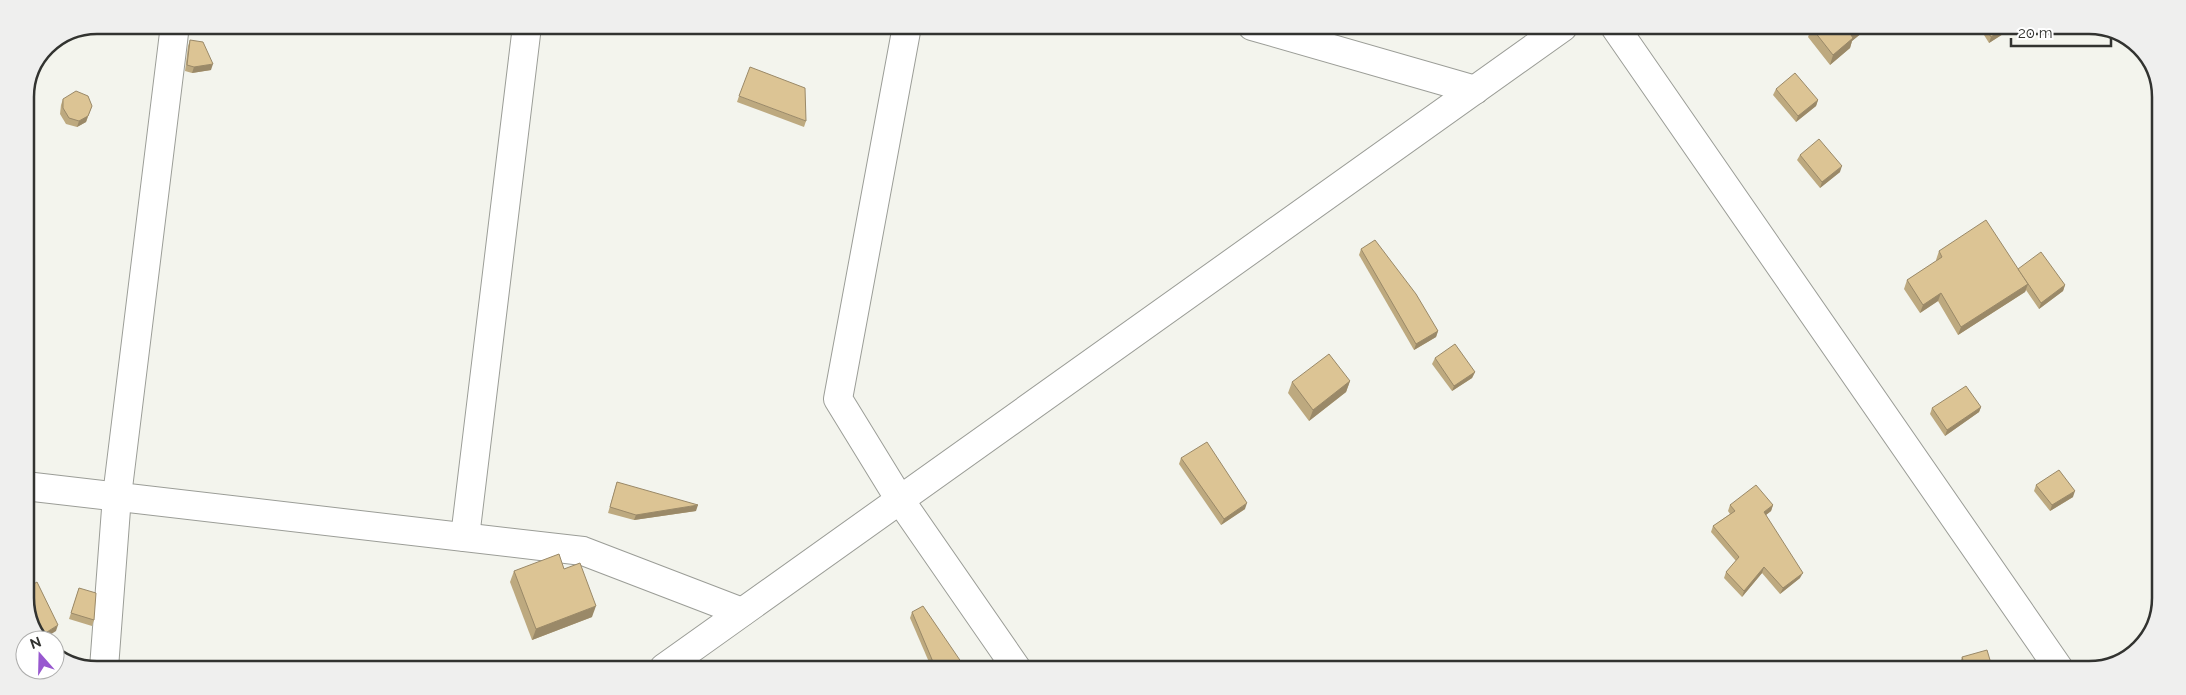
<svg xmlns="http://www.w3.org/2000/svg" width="2186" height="695" font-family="Raleway,sans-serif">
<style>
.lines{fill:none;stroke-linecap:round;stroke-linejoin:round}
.minor-casing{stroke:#9b9d97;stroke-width:30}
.minor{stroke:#fff;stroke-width:28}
.wall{fill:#bda97f}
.shaded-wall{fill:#9a8968}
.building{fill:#dcc494;stroke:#9a8968}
.rim{fill:none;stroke:#323330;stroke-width:2.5}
</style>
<rect width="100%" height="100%" fill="#f3f4ed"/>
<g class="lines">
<!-- minor casing -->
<g class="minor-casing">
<g id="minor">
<polyline points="907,26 838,399 900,500 1017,669"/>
<polyline points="1252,26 1475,90"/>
<polyline points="1615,27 2060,670"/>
<polyline points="25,486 583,551 742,612"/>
<polyline points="465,537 527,26"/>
<polyline points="104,668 117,496 175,25"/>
<polyline points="664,668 1563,27"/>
</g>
</g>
<!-- minor -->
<use href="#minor" class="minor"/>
</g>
<!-- wall -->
<g class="wall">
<polygon points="1812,27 1869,27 1852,41 1850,48 1830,65 1808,37"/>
<polygon points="1979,27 2014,27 1989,43"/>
<polygon points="190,40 211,70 192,73 185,71 188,46"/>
<polygon points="1776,89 1818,100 1816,106 1796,122 1773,95"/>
<polygon points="739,96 806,121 804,127 737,102"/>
<polygon points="63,99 92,106 86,122 77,127 66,124 60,114 61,105"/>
<polygon points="1800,155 1840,172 1820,188 1797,160"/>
<polygon points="1361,249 1438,331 1436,337 1414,350 1359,255"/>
<polygon points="1939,251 2018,269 2065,285 2063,291 2039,309 2026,290 2025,292 1958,335 1938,301 1920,313 1904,289 1907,280 1937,261 1936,260"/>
<polygon points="1435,358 1475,372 1472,378 1452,391 1432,364"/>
<polygon points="1350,381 1346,392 1309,421 1288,393 1292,382"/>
<polygon points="1981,407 1979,412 1945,436 1930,414 1932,408"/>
<polygon points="1181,458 1245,509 1221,525 1179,464"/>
<polygon points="617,482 696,511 634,520 608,513"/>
<polygon points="2036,485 2073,497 2050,511 2034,491"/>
<polygon points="1730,505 1773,505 1771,511 1766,515 1800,578 1780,594 1762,573 1742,597 1724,578 1726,572 1736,561 1711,532 1713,526 1730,514 1728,511"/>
<polygon points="564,569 592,617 532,640 510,582 514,571"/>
<polygon points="79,588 94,620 92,626 69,619"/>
<polygon points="912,612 966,669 932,669 910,618"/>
<polygon points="1962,657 1993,670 1962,670 1960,663"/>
</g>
<!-- shaded-wall -->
<g class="shaded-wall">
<polygon points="1860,27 1869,27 1852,41 1850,48 1830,65 1833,55 1851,35"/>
<polygon points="2006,27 2014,27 1989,43 1991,37"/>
<polygon points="213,64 211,70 192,73 194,67"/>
<polygon points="1818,100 1816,106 1796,122 1798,116"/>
<polygon points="88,116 86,122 77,127 79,121"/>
<polygon points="1842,166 1840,172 1820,188 1822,182"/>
<polygon points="2028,284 2025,292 1958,335 1961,327"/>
<polygon points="2065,285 2063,291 2039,309 2041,303"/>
<polygon points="1941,293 1938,301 1920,313 1923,305"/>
<polygon points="1438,331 1436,337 1414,350 1416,344"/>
<polygon points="1475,372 1472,378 1452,391 1454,386"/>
<polygon points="1350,381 1346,392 1309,421 1313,410"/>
<polygon points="1981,407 1979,412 1945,436 1947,430"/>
<polygon points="2075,491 2073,497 2050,511 2052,505"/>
<polygon points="1247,503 1245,509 1221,525 1224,519"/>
<polygon points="698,505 696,511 634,520 636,515"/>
<polygon points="1773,505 1771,511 1762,518 1764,512"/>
<polygon points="1764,567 1762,573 1742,597 1744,591"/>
<polygon points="1803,573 1800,578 1780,594 1783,588"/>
<polygon points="596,606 592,617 532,640 536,629"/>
<polygon points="58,625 56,631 42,640 40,640 39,637"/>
</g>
<!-- building -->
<g class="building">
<polygon points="1811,27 1860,27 1851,35 1853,38 1833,55"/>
<polygon points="1985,27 2006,27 1991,37"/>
<polygon points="190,40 203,42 213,64 194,67 187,65"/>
<polygon points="750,67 805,88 806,121 739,96"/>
<polygon points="1795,73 1818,100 1798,116 1776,89"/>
<polygon points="76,91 88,96 92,106 88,116 79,121 69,118 63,108 63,99"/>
<polygon points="1819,139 1842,166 1822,182 1800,155"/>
<polygon points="1986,220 2028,284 1961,327 1941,293 1923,305 1907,280 1942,257 1939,251"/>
<polygon points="1375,240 1416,294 1438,331 1416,344 1361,249"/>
<polygon points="2041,252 2065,285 2041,303 2018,269"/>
<polygon points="1455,344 1475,372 1454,386 1435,358"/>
<polygon points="1329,354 1350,381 1313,410 1292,382"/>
<polygon points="1966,386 1981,407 1947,430 1932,408"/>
<polygon points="1207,442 1247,503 1224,519 1181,458"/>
<polygon points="2059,470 2075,491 2052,505 2036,485"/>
<polygon points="617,482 698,505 636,515 610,507"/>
<polygon points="1756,485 1773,505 1764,512 1803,573 1783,588 1764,567 1744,591 1726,572 1739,557 1713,526 1735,511 1730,505"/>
<polygon points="559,554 564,569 580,563 596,606 536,629 514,571"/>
<polygon points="37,582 58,625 39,637 25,603 25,589"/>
<polygon points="79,588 96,593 94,620 71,613"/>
<polygon points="923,606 966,669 936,669 912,612"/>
<polygon points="1987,650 1993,670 1966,670 1962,657"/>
</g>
<!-- crop -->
<path d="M0 0H2186V695H0ZM97 34H2089A63 63 0 0 1 2152 97V598A63 63 0 0 1 2089 661H97A63 63 0 0 1 34 598V97A63 63 0 0 1 97 34Z" fill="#efefee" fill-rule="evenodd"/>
<path class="rim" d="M97 34H2089A63 63 0 0 1 2152 97V598A63 63 0 0 1 2089 661H97A63 63 0 0 1 34 598V97A63 63 0 0 1 97 34Z"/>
<!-- north arrow -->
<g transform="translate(40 655) rotate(340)"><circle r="24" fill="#ffffff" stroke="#adadac"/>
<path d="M0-4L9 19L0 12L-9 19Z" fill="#9858cf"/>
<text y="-8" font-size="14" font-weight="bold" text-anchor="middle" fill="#323330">N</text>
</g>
<!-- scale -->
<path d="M2011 38v8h100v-8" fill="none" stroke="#323330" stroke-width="2.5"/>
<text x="2018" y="38" font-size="15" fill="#323330" stroke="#ffffff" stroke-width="4" paint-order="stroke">20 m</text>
</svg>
